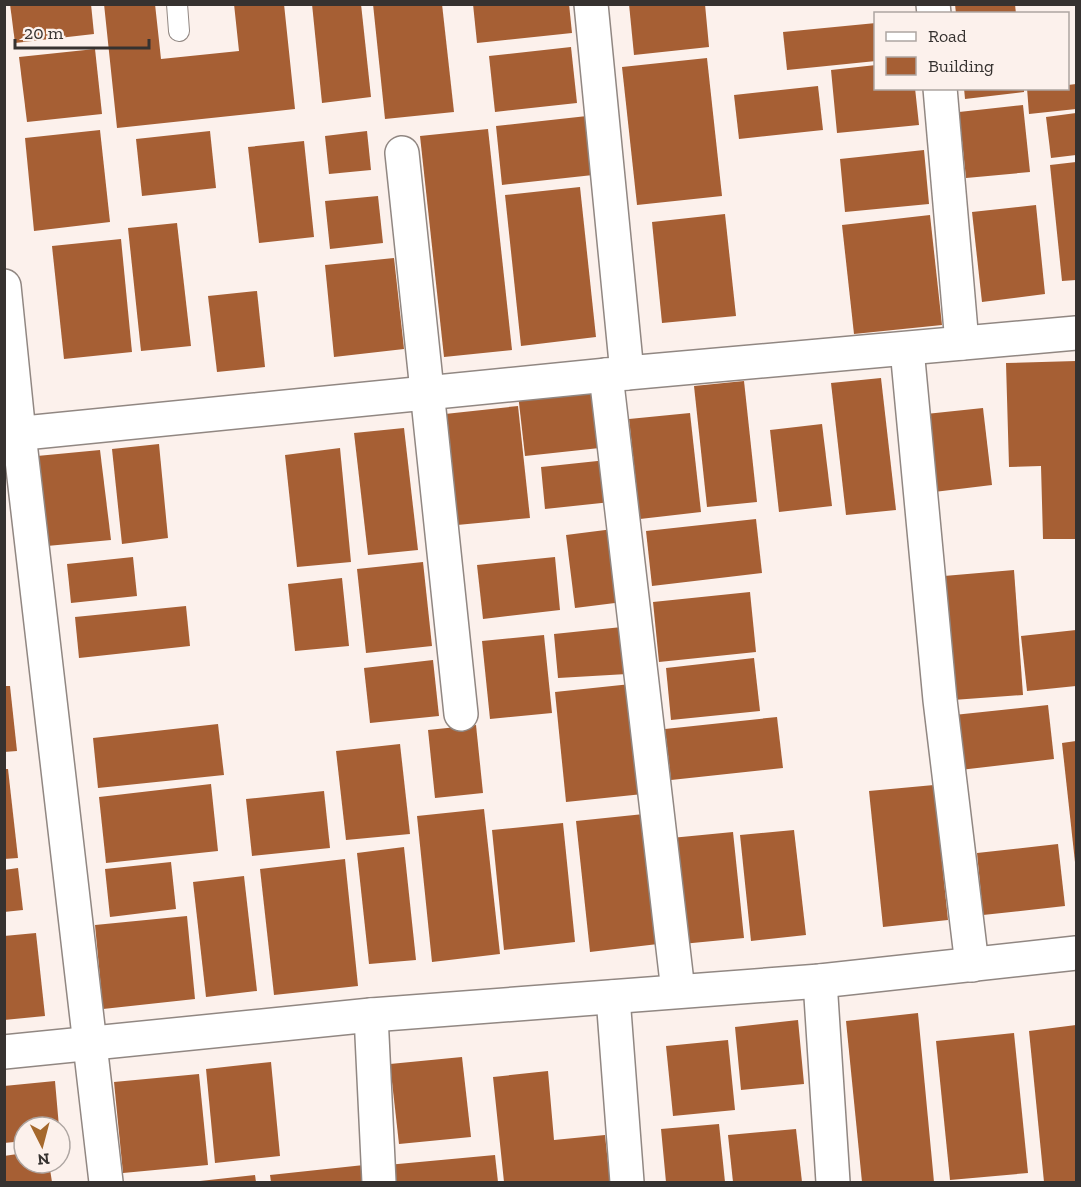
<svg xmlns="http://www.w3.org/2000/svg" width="1081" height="1187" font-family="'Zilla Slab',serif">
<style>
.building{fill:#a65f34}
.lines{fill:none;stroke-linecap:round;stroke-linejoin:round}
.service-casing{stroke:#918782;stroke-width:22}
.minor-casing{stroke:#918782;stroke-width:36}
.service{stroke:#fff;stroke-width:20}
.minor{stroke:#fff;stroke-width:33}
</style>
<rect width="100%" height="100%" fill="#fcf1ec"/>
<!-- building -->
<g class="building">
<polygon points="10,4 91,4 94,34 15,43"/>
<polygon points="104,4 155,4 161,59 239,51 234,4 284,4 295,109 117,128"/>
<polygon points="312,4 361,4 371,97 322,103"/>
<polygon points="373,4 442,4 454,112 385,119"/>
<polygon points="473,4 569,4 572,33 477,43"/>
<polygon points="629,4 705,4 709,47 634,55"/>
<polygon points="955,4 1015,4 1016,14 956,14"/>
<polygon points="876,23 876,61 787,70 783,32"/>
<polygon points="571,47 577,103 495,112 489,56"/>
<polygon points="95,49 102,114 27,122 19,57"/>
<polygon points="707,58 722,196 637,205 622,67"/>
<polygon points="876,65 876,88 915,88 919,125 837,133 831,70"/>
<polygon points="1076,84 1076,109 1029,114 1027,88 1068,88 1068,85"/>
<polygon points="818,86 823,130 739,139 734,95"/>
<polygon points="964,88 1024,88 1024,92 965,99"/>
<polygon points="1023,105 1030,172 966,178 959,112"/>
<polygon points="1076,113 1076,155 1051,158 1046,117"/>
<polygon points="587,116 593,175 502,185 496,126"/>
<polygon points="488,129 512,350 444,357 420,136"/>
<polygon points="100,130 110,222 34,231 25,138"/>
<polygon points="210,131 216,188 142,196 136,139"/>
<polygon points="367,131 371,170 329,174 325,136"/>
<polygon points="304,141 314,237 259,243 248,147"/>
<polygon points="924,150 929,204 845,212 840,159"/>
<polygon points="1076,162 1076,280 1062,281 1050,165"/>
<polygon points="580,187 596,337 521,346 505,195"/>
<polygon points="378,196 383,243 330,249 325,201"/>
<polygon points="1036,205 1045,294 982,302 972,212"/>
<polygon points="725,214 736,316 662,323 652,222"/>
<polygon points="930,215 942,325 854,334 842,225"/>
<polygon points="177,223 191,346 141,351 128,228"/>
<polygon points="121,239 132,352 64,359 52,246"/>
<polygon points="394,258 404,349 334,357 325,265"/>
<polygon points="257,291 265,367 217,372 208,296"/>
<polygon points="1076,361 1076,539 1043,539 1041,466 1009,467 1006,363"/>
<polygon points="881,378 896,510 846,515 831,383"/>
<polygon points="744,381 757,502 707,507 694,386"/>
<polygon points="603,384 609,447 525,456 518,394"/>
<polygon points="518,406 530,518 457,525 445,414"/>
<polygon points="983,408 992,485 934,492 926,414"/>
<polygon points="690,413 701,512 640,519 629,419"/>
<polygon points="822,424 832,506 779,512 770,430"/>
<polygon points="404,428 418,550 368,555 354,433"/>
<polygon points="159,444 168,538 122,544 112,449"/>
<polygon points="340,448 351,562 297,567 285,455"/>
<polygon points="100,450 111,540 47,546 37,456"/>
<polygon points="607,460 611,502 545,509 541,467"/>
<polygon points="756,519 762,573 652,586 646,531"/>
<polygon points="621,528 631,601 575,608 566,535"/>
<polygon points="133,557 137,596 71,603 67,564"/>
<polygon points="555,557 560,610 483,619 477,565"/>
<polygon points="423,562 432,646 366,653 357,569"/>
<polygon points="1014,570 1023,695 953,700 944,576"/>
<polygon points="342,578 349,646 295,651 288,584"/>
<polygon points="750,592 756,652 659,662 653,602"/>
<polygon points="186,606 190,646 79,658 75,617"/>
<polygon points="622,627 627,674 558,678 554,634"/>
<polygon points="1076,630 1076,686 1027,691 1021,636"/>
<polygon points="544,635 552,713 490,719 482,641"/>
<polygon points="754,658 760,711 671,720 666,668"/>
<polygon points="433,660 439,716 370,723 364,668"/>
<polygon points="631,684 643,794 566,802 555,692"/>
<polygon points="4,686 10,686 17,751 4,752"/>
<polygon points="1048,705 1054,759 960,770 954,715"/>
<polygon points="777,717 783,768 671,780 665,729"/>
<polygon points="218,724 224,775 98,788 93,738"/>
<polygon points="476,725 483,793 435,798 428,730"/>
<polygon points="1076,741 1076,862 1075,862 1062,743"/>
<polygon points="400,744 410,834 346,840 336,751"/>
<polygon points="4,769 8,769 18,858 4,859"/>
<polygon points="211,784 218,851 106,863 99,797"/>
<polygon points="934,785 948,920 883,927 869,791"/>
<polygon points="324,791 330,848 252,856 246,799"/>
<polygon points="484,809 500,954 432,962 417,816"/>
<polygon points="644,814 658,944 590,952 576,821"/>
<polygon points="563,823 575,942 504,950 492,830"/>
<polygon points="794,830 806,935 751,941 740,835"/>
<polygon points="733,832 744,938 682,944 671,838"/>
<polygon points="1058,844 1065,906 983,915 977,853"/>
<polygon points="404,847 416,960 369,964 357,853"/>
<polygon points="345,859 358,986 274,995 260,869"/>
<polygon points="171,862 176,909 110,917 105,869"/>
<polygon points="18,868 23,910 4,912 4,870"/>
<polygon points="244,876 257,991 206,997 193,882"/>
<polygon points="187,916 195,999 103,1009 95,925"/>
<polygon points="36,933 45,1016 4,1020 4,936"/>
<polygon points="918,1013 934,1182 862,1182 846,1021"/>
<polygon points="798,1020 804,1084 741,1090 735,1027"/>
<polygon points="1076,1025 1076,1182 1044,1182 1029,1031"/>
<polygon points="1014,1033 1028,1173 950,1180 936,1041"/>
<polygon points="728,1040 735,1110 673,1116 666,1046"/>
<polygon points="462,1057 471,1137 399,1144 390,1064"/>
<polygon points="271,1062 280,1156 215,1163 206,1069"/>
<polygon points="548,1071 554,1140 605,1135 610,1182 504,1182 493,1077"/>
<polygon points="199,1074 208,1165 123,1173 114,1082"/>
<polygon points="55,1081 59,1127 24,1127 24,1141 4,1143 4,1086"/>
<polygon points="719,1124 725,1182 666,1182 661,1129"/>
<polygon points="796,1129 802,1182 733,1182 728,1135"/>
<polygon points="24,1153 24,1163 49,1163 52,1182 4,1182 4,1156"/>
<polygon points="495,1155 498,1182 389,1182 387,1165"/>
<polygon points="364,1165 366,1182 271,1182 270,1175"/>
<polygon points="255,1175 256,1182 200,1182 200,1181"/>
</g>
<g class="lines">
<!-- service casing -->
<g class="service-casing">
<polyline id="service" points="177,4 179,31"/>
</g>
<!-- minor casing -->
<g class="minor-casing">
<g id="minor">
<polyline points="591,4 627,373"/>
<polyline points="933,4 934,14"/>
<polyline points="940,88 962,343"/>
<polyline points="402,153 461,714"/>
<polyline points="4,286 19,434 106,1182"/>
<polyline points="907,349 940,700 972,965"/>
<polyline points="606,375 678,991"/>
<polyline points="4,435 627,373 1076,333"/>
<polyline points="820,981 833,1182"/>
<polyline points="613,997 627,1182"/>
<polyline points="371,1015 379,1182"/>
<polyline points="4,1052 371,1015 820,981 1076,953"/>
</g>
</g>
<!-- service -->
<use href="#service" class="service"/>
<!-- minor -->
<use href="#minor" class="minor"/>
</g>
<!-- border -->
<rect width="1081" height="1187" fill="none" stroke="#363230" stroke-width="12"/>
<!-- legend -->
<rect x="874" y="12" width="195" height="78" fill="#fcf1ec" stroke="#ada5a1" stroke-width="1.5"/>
<rect x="886" y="32" width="30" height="9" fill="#ffffff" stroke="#ada5a1" stroke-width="1.5"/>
<text x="928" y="42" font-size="18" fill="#363230">Road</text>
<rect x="886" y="57" width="30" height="18" fill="#a65f34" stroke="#ada5a1" stroke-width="1.5"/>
<text x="928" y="72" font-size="18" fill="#363230">Building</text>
<!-- north arrow -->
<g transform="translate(42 1145) rotate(174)"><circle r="28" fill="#fcf1ec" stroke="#ada5a1" stroke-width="1.5"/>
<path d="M0-4.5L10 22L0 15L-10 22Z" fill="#a5682c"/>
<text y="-9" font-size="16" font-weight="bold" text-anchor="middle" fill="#363230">N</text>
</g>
<!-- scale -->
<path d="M15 39v9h134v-9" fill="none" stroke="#363230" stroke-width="3"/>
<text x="24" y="39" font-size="18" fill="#363230" stroke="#fcf1ec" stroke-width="4.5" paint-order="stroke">20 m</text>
</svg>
